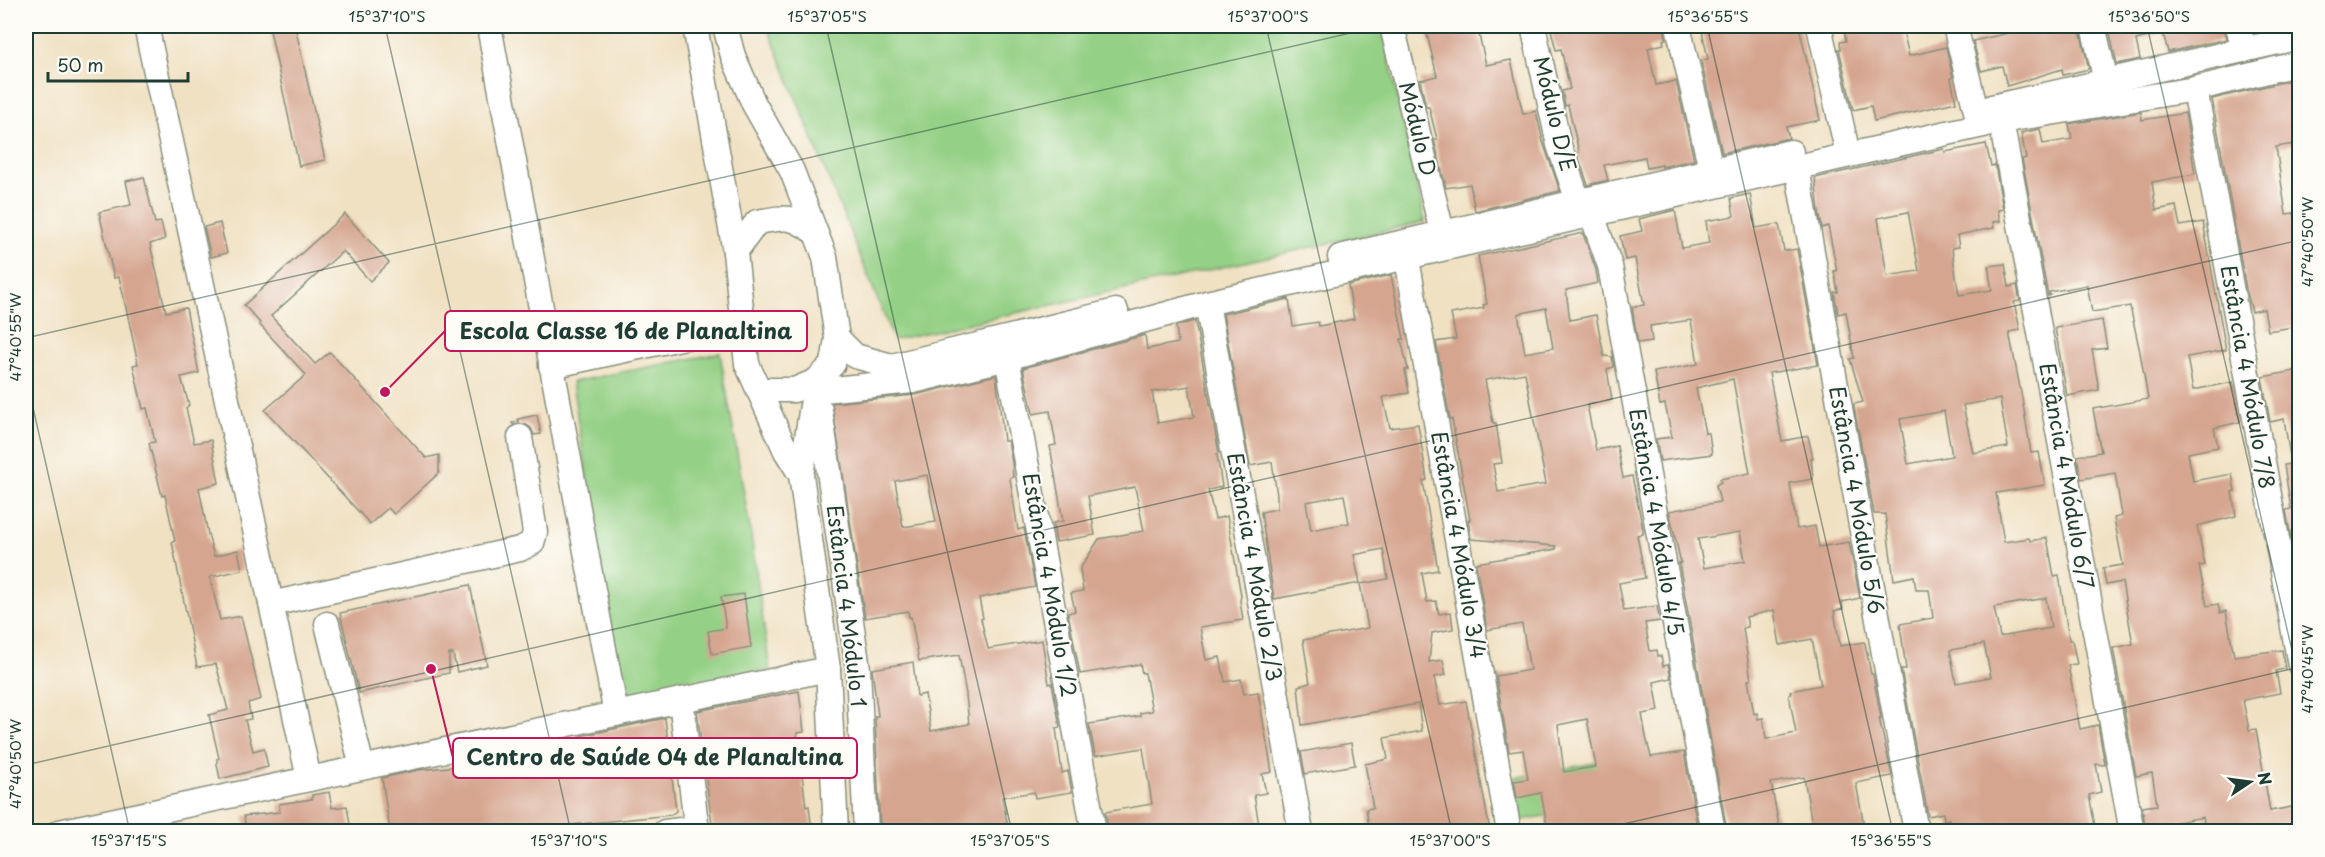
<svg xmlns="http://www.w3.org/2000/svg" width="2325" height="857" font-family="'Playpen Sans',sans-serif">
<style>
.green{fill:#94d085;stroke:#5a865c;stroke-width:1.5}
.building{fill:#d5a58f;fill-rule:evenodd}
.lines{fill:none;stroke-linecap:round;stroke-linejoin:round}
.minor-casing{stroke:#888f7c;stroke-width:27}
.minor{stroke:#fff;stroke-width:24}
.ticks{fill:none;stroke:#1f3d34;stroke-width:1.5;stroke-opacity:0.45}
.labels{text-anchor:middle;stroke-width:4.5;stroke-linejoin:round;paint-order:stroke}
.street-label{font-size:21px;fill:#1f3d34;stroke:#fdfcf7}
.leader{fill:none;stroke:#c2185b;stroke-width:2}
.callout-dot{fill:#c2185b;stroke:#fdfcf7;stroke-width:2}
.callout{fill:#fdfcf7;stroke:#c2185b;stroke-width:2}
.callout-label{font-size:22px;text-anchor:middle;font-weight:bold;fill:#1f3d34}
.neatline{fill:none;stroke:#1f3d34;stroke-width:2}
.ticks-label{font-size:15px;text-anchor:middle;fill:#1f3d34}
</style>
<rect width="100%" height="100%" fill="#fdfcf7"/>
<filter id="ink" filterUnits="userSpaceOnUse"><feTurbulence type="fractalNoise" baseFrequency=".0167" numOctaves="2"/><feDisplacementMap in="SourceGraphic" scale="12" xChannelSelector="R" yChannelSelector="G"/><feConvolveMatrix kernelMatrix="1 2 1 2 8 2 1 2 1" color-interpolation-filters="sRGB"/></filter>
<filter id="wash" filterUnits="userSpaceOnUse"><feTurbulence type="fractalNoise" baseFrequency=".008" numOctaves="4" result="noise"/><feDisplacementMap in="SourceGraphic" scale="24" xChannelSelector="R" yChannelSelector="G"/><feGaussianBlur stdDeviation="1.35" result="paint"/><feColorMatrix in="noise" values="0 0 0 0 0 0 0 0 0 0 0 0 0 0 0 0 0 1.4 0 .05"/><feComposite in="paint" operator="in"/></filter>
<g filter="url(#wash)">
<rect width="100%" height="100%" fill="#f0e1c3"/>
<!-- green -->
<g class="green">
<polygon points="767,26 1382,26 1425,222 894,340"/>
<polygon points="720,353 751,535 770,670 621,697 572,382"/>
<polygon points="1627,757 1635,800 1522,820 1513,778"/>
</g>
<g id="blocks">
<!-- building -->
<g class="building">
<polygon points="269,26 295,26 325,160 299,166"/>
<polygon points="1425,26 1477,26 1486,65 1511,60 1523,114 1536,111 1543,142 1560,191 1475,211 1470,184 1446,188 1434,139 1437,139 1429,107 1426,107 1420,80 1437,76"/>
<polygon points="1550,26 1664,26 1666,39 1663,40 1664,44 1648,48 1656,85 1676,81 1694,160 1662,167 1662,165 1647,168 1645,157 1604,165 1608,180 1588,185 1577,153 1579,152 1568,105 1565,106 1562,91 1570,89 1561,49 1556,50"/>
<polygon points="1701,26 1799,26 1820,120 1786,127 1789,138 1722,153 1701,61 1708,59"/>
<polygon points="1843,26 1902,26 1909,56 1946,47 1953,77 1951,78 1956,102 1874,121 1871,106 1853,110 1839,49 1841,49 1840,42 1846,41"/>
<polygon points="2021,26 2079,26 2089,69 2063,75 2062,69 2007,86 2002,66 1981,71 1973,41 2022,30"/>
<polygon points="2108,26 2224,26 2227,39 2168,52 2163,33 2136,40 2140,59 2117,64"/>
<polygon points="2296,79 2300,95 2300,143 2276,147 2286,214 2294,213 2300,234 2300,326 2268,331 2264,309 2252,312 2246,289 2212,99"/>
<polygon points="2141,112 2142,120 2185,113 2195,174 2152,182 2156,210 2176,206 2180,226 2203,222 2226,350 2187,357 2193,390 2233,382 2240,422 2214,428 2218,447 2188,453 2193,481 2232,474 2235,491 2232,492 2236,516 2197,526 2205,565 2199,566 2207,606 2218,604 2220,613 2226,611 2234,656 2282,650 2285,669 2276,671 2280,693 2243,700 2249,730 2256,729 2270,811 2297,806 2300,825 2286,827 2287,831 2206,831 2203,817 2176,822 2176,827 2170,828 2171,831 2146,831 2142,807 2157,805 2152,773 2136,776 2113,648 2133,644 2122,582 2106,585 2103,568 2123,565 2114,518 2122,516 2115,473 2081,479 2077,456 2101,452 2093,409 2148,399 2140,352 2130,306 2092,312 2087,285 2049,292 2050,295 2048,296 2022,159 2026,158 2021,133 2040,129 2043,144 2072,139 2069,124"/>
<path d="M1986,144l5,22 4,-1 8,44 -5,1 2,11 -7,1 1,6 -37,7 2,12 -7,1 2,16 5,31 33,-5 -4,-24 17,-2 4,23 8,-2 3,16 -6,1 6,28 -11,2 13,66 9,55 8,-1 6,33 -49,8 8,49 25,-4 1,3 17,-3 7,38 5,-1 10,65h3l5,24 -9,1 12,64 18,-4 7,40 -9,-1 5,28 -12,3 7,36h-146l-1,-12 -5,1 -1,-7 -15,3 -27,-147h5l-6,-45 33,-6 -4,-28h-13l-2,-14 -20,4 -9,-66h-11l-20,-106v-4l9,-2 -13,-43 4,-1 -8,-46 -8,2 -4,-22h4l-4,-21h3l-9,-45 -6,2 -3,-17 -4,-33 129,-29 1,3zM1908,212l11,59 -32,5 -9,-58zM2000,399l8,48 -35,6 -10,-48zM1944,411l8,45 -44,8 -8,-45zM2046,598l5,30 -51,9 -6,-30zM1984,644l7,33 -35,6 -6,-33z"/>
<polygon points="144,177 155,223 161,222 165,239 150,244 166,312 186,308 199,373 181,377 189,405 186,408 194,443 211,440 219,483 199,488 208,534 214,556 238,550 242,570 210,577 220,620 241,616 261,699 248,703 251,719 245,720 253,751 264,748 268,767 220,779 217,764 217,759 219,758 209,715 228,710 216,664 197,667 172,542 175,541 165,495 162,496 149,443 155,442 147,408 143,409 133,365 138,364 129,321 119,277 114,278 99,212 131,205 126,181"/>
<path d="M1750,194l6,34 23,-4 5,27 13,-2 21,116 -49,8 13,68 26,-5 5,22h-2l2,21 -23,4 7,46 18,-3 4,21 30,-5 11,56 -18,4 1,7 -9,2 6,35 24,-4 1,1 6,31h2l8,44h-2l13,58 -36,7 9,48h-52l-9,-54 -33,6 9,48h-53l-48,-268h2l-12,-52 51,-9 -4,-17 5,-3 -1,-3 30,-6 -9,-48 -8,-46 -37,9 9,45h4l3,21 -52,7 -4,-22 16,-2 -7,-33 -5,1 -6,-33 44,-8 -7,-44 -41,6 2,15 -14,2 -6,-36 12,-2 -9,-47 -10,2 -5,-24 22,-5 -3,-12 36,-9 7,38 27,-5 -3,-22 28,-5 -3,-18zM1740,532l5,29 -41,7 -6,-29zM1774,610l6,35 32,-6 9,46 -31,6 1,3 -2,1 7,38 -30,6 -3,-21 -5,1 -1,-6 -3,1 -6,-34h3l-8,-52 5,-1 -2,-10z"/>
<polygon points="345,214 389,263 370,281 343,251 271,316 315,364 330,352 426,458 439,455 439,473 394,514 388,508 370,524 265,410 306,375 259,324 260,323 244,305"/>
<polygon points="220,223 227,253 211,257 204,227"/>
<path d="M1583,233l13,37 2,13 -32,7 4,30 26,-5 8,41 8,1 2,10 -7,2 5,31 -25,5 9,45 21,-4 6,32 9,-2 11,53v5l-6,1 8,43 -26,5 5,28 33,-5 3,15 -15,2 5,28 7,-1 1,6h3l2,10 5,-1 3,13 -17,4 5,29 -17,3 4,23 5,20 33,-5 14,79h-48l-1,-4 -29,4h-72l-7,-38 -24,5 -3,-17 14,-2 -5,-29 -14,2 -13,-76 34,-6 -8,-46 -35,6 -11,-67 80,-14v-3l-85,-7 -3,-19h2l-18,-101h-2l-14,-77 20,-3 -5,-25 33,-6 -1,-3 4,-1 -9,-48zM1546,308l7,40 -28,5 -7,-39zM1525,373l21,111 -48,8 -5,-28 9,-1 -6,-40h-3l-8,-43zM1587,719l9,48 -32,5 -6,-47z"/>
<path d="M1391,275l13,64h-3l7,31h-3l4,23 -26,4 7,31 28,-4 9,56 -4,1 15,89 -16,3 5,29 9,-1 3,13 12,-2 2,17 -21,4 -3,29 14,-2 3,15 -12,2 6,28 26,-4 24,130h-120l-4,-22 7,-1 -8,-44 23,-5 -4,-21 38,-7 -4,-27 -116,21 -4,-39 12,-3 -7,-43 65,-12 -8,-44 28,-5 -5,-30 -29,6 6,28 -86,16 -13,-87 16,-3v-14l-5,-33 -22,4 -27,-152 66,-15 4,27 25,-4 1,4 35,-7 -6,-34zM1344,495l5,28 -38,7 -5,-28z"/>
<polygon points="2102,320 2107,348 2092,350 2099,390 2067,396 2055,328"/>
<path d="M1195,321l24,132 -2,1 5,33 -14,3 7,29 12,-3 14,79 -1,6 3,19 -43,7 6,33 14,-3 5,25 16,-3 3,15 14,-2 14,80 -10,2 4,19 -12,2 6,36h-151l-4,-19 47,-8 -9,-56 -48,8 -6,-32 51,-8v-3l12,-2 -7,-38h-3l-2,-9 -60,10 -12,-61 7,-2 -4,-18 12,-2 -3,-22 19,-30 45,-8 -9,-44 -47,9 7,39 -39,7 -3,-19 10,-2 -13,-75 6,-1 -6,-34 -17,3 -10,-46 122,-33 2,14 31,-6 -2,-17zM1189,386l5,31 -36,6 -6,-31z"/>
<polygon points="2300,370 2300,462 2291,463 2284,419 2270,422 2262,377"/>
<path d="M996,375l8,66h4l4,22 1,14 -3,1 8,52 6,-2 11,59 -56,11 4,20 -2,1 7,30 54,-9 7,44 3,-1 8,44 -4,1 6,45 6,-2 4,21 -37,6 -1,-6 -32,5 7,34h-129l-5,-115h3l-6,-47 41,-7 4,34 8,-2 6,37 38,-7 -3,-30 -7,-39 -40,6 -8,-44h-2l-1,-6 -43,7 -33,-215 83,-8zM927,475l9,47 -33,5 -8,-46z"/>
<polygon points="537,415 541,434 534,435 531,428 525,424 513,425 512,423 519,422 518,419"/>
<polygon points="2300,462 2300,554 2294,555 2286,510 2291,509 2284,465"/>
<polygon points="470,585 487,665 457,672 453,654 449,654 449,673 359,693 340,613"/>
<polygon points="744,594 751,647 712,654 708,631 726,628 721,597"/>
<polygon points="799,691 804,732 797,733 806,807 809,806 812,831 713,831 697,711"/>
<polygon points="665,718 676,811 671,815 570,825 550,829 550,831 425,831 425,829 390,831 382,778 418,770 478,764 477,758 540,748 543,770 585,765 581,736"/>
<polygon points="1351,743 1355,765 1305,774 1301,752"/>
<polygon points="329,792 332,808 347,806 351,831 246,831 244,816 280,812 279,804 312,799 312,795"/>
</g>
</g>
</g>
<g filter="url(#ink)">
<use href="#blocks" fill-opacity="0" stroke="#888f7c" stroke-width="1.5"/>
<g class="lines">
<!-- minor casing -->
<g class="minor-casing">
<g id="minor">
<polyline points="146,26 309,779"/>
<polyline points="489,26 616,714"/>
<polyline points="695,26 735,252 747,364 786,451 801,475"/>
<polyline points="725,26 733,56 754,104 792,171 825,257 837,338 833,364 816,381 801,475 828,669 836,832"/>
<polyline points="1392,26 1442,232"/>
<polyline points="1533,26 1559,145 1578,201 1592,215 1610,266 1713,832"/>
<polyline points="1678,26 1711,169"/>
<polyline points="1819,26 1845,141"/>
<polyline points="1955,26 1976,111"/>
<polyline points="2093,26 2106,81"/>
<polyline points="2238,26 2244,50"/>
<polyline points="2195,89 2300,665"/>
<polyline points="1992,107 2300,37"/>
<polyline points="2001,121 2132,832"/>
<polyline points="1797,168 1916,832"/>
<path d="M735,252l22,-30c29,-5 34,-7 58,10"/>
<polyline points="1340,257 1791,152"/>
<polyline points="1407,259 1509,832"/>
<polyline points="1207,303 1301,832"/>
<polyline points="837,338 855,356 892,366 1116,311"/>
<polyline points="1003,344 1007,358 1094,832"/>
<polyline points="551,366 741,325"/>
<polyline points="816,381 823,390 913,381 1007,358 1207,303 1880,148 2001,121 2195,89 2300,63"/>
<polyline points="760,390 794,390 816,381"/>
<polyline points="820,410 858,669 866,832"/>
<polyline points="271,604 520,549 532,543 535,532 520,437"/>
<polyline points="327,624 362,767"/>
<polyline points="681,700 697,832"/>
<polyline points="59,832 828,669"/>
<polyline points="665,832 697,828"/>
</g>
</g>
<!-- minor -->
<use href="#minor" class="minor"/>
</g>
</g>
<!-- ticks -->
<path class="ticks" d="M385,26l186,806M826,26l186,806M1266,26l186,806M1707,26l186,806M2147,26l153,659M26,338l1355,-312M26,377l104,455M26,765l2274,-525M1589,832l711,-165"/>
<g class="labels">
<!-- street labels -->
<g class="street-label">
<text transform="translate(1554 114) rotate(76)" y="7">Módulo D/E</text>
<text transform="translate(1417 129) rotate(76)" y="7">Módulo D</text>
<text transform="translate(2247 377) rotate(80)" y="7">Estância 4 Módulo 7/8</text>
<text transform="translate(2066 476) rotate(80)" y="7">Estância 4 Módulo 6/7</text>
<text transform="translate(1856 500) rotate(80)" y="7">Estância 4 Módulo 5/6</text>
<text transform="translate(1656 522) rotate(80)" y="7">Estância 4 Módulo 4/5</text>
<text transform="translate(1458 545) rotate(80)" y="7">Estância 4 Módulo 3/4</text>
<text transform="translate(1254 567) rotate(80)" y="7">Estância 4 Módulo 2/3</text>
<text transform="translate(1049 585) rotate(80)" y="7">Estância 4 Módulo 1/2</text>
<text transform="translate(846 606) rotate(83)" y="7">Estância 4 Módulo 1</text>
</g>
</g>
<!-- callouts -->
<path class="leader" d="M385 392L445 331M431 669L453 758"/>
<g class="callout-dot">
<circle cx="385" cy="392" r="6"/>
<circle cx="431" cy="669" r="6"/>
</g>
<g class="callout">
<rect x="445" y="311" width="362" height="40" rx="6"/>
<rect x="453" y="738" width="404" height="40" rx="6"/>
</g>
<g class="callout-label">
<text x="626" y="339">Escola Classe 16 de Planaltina</text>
<text x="655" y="765">Centro de Saúde 04 de Planaltina</text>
</g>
<!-- margin -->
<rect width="2325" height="857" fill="none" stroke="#fdfcf7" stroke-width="66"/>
<!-- north arrow -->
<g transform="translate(2250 782) rotate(77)" stroke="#fdfcf7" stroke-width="4.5" paint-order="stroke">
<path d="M0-4.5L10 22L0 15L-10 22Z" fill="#1f3d34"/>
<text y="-9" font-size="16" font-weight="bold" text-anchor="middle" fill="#1f3d34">N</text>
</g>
<!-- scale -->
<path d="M48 72v9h140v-9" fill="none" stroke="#1f3d34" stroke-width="3"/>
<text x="57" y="72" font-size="18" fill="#1f3d34" stroke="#fdfcf7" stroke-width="4.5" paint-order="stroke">50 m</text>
<rect x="33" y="33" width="2259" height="791" class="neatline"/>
<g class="ticks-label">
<text x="387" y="22">15°37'10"S</text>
<text x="827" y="22">15°37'05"S</text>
<text x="1268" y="22">15°37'00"S</text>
<text x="1708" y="22">15°36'55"S</text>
<text x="2149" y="22">15°36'50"S</text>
<text transform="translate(2308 242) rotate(-90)" y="5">47°40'50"W</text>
<text transform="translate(16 337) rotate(-90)" y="5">47°40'55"W</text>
<text transform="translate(2308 669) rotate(-90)" y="5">47°40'45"W</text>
<text transform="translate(16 764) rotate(-90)" y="5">47°40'50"W</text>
<text x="129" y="846">15°37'15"S</text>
<text x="569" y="846">15°37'10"S</text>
<text x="1010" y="846">15°37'05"S</text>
<text x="1450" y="846">15°37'00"S</text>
<text x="1891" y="846">15°36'55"S</text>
</g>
</svg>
